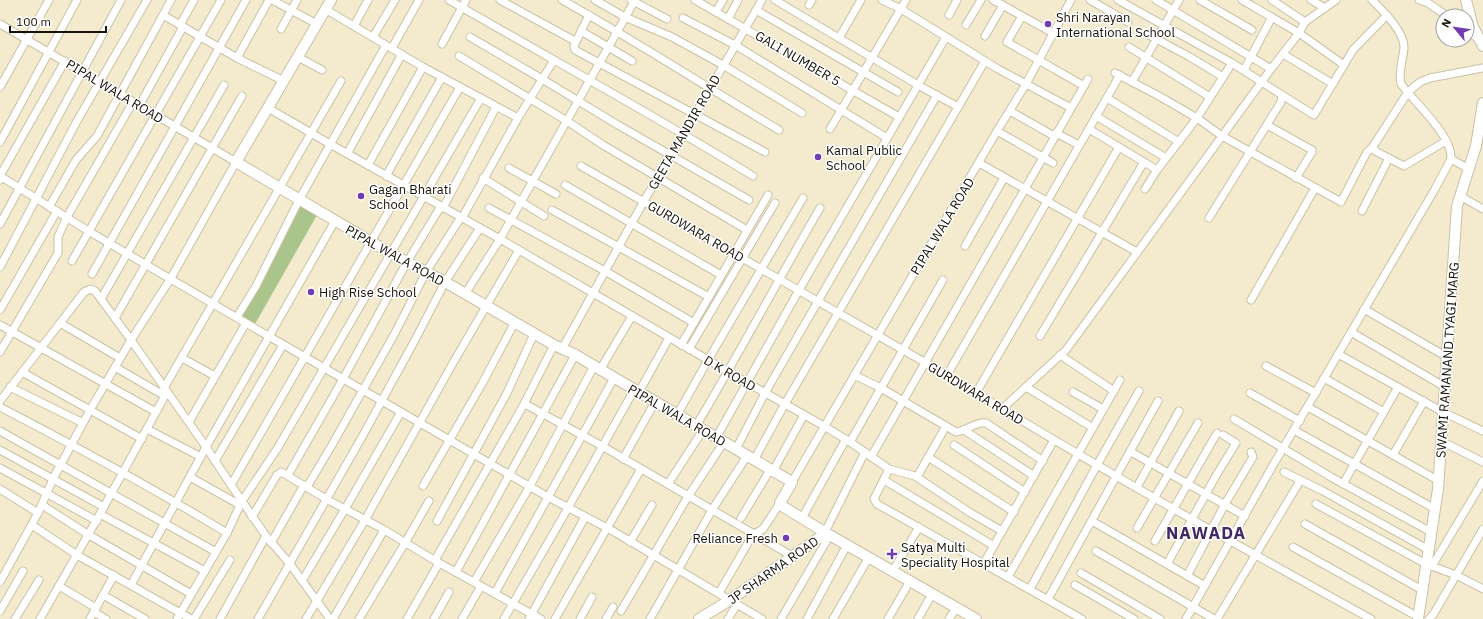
<svg xmlns="http://www.w3.org/2000/svg" width="1483" height="619" font-family="'IBM Plex Sans',sans-serif">
<style>
.green{fill:#a9c58b}
.lines{fill:none;stroke-linecap:round;stroke-linejoin:round}
.street-casing{stroke:#cac1a5;stroke-width:9}
.secondary-casing{stroke:#cac1a5;stroke-width:12}
.street{stroke:#fff;stroke-width:7}
.secondary{stroke:#fff;stroke-width:10}
.poi-dot{fill:#713cb2;stroke:#fff;stroke-width:1.5}
.labels{text-anchor:middle;stroke-width:3;stroke-linejoin:round;paint-order:stroke}
.poi-label{font-size:13px;fill:#151208;stroke:#fff;text-anchor:start}
.street-label{font-size:13px;fill:#151208;stroke:#fff}
.district-label{font-size:17px;font-weight:bold;letter-spacing:1px;fill:#412863;stroke:#fff}
</style>
<rect width="100%" height="100%" fill="#f4ebce"/>
<!-- green -->
<polygon class="green" points="301,206 317,215 255,324 239,315"/>
<g class="lines">
<!-- street casing -->
<g class="street-casing">
<g id="street">
<polyline points="171,0 163,15 237,58"/>
<polyline points="269,0 237,58 284,81"/>
<polyline points="272,0 317,24"/>
<path d="M449,0c102,59 205,115 304,176"/>
<polyline points="500,0 575,41"/>
<path d="M562,0c74,41 144,87 217,130"/>
<polyline points="595,0 625,17 672,37 723,65 802,113"/>
<polyline points="631,0 667,19"/>
<polyline points="695,0 899,117"/>
<polyline points="775,0 918,85 958,107"/>
<polyline points="882,0 901,9 998,69 1071,108"/>
<polyline points="993,0 1053,33"/>
<polyline points="1090,0 1128,22"/>
<polyline points="1118,0 1232,63 1282,95 1281,102 1209,218"/>
<polyline points="1156,0 1271,69"/>
<polyline points="1200,0 1252,30"/>
<polyline points="1242,0 1299,33 1344,65"/>
<polyline points="1272,0 1305,22"/>
<polyline points="1311,0 1325,8"/>
<polyline points="1419,0 1428,3 1447,16"/>
<polyline points="809,5 812,0"/>
<polyline points="325,9 423,67 518,118"/>
<polyline points="756,10 898,92"/>
<polyline points="716,12 723,0"/>
<polyline points="589,15 574,46 575,50 765,152"/>
<polyline points="949,15 957,0"/>
<polyline points="1022,16 1007,42 1084,86"/>
<polyline points="683,18 735,45 887,138"/>
<polyline points="728,19 738,0"/>
<polyline points="0,24 236,162 171,278 131,340 90,410 53,479 38,513 0,582"/>
<polyline points="180,25 194,0"/>
<polyline points="966,25 981,0"/>
<polyline points="354,26 368,0"/>
<polyline points="281,29 297,0"/>
<polyline points="1467,30 1477,38"/>
<polyline points="581,31 632,61"/>
<polyline points="1147,34 1190,57 1223,77"/>
<polyline points="985,36 1003,5"/>
<polyline points="373,37 395,0"/>
<polyline points="470,37 542,79 618,125 749,200"/>
<polyline points="839,38 861,0"/>
<polyline points="442,44 466,0"/>
<polyline points="1129,47 1210,97"/>
<polyline points="392,48 419,0"/>
<polyline points="1283,54 1333,84"/>
<polyline points="459,56 567,121 603,145 747,230"/>
<polyline points="298,57 322,70"/>
<polyline points="1244,70 1272,17"/>
<polyline points="1115,73 1159,96 1197,118 1222,136 1341,202 1367,152 1372,148 1408,92 1420,82 1430,78 1483,68"/>
<polyline points="1132,82 1179,0"/>
<polyline points="0,87 49,0"/>
<polyline points="1282,95 1314,115 1353,50 1387,15"/>
<polyline points="1107,98 1179,142"/>
<polyline points="139,106 183,27"/>
<polyline points="268,108 330,144 500,239 746,382 824,426 850,442 889,469 874,499 877,504 1082,619"/>
<polyline points="1010,111 1054,136"/>
<polyline points="1096,116 1166,158"/>
<polyline points="1267,125 1312,150 1312,152 1296,178"/>
<polyline points="830,129 906,0"/>
<polyline points="1089,129 1157,170"/>
<polyline points="997,131 1053,163"/>
<polyline points="1056,133 1079,145"/>
<polyline points="0,142 77,0"/>
<polyline points="1372,148 1377,152 1404,166 1446,141"/>
<polyline points="347,154 402,54"/>
<polyline points="1451,159 1469,169"/>
<polyline points="979,163 1137,252"/>
<polyline points="368,165 423,67"/>
<path d="M581,166l366,209c138,86 281,165 424,244"/>
<polyline points="509,168 556,194"/>
<polyline points="0,176 90,232 270,337 382,401 548,497 611,530 762,619"/>
<polyline points="386,176 442,77"/>
<polyline points="483,178 544,216"/>
<polyline points="0,180 2,177 1,174 65,61"/>
<polyline points="565,185 721,275"/>
<polyline points="1145,189 1157,170 1197,118 1232,63"/>
<polyline points="1460,196 1483,209"/>
<polyline points="49,207 76,160 97,136 163,15"/>
<polyline points="443,208 496,107"/>
<polyline points="489,208 605,271 694,323"/>
<polyline points="552,210 709,297"/>
<polyline points="1362,211 1389,158"/>
<polyline points="462,218 518,118 554,60"/>
<polyline points="0,224 121,0"/>
<polyline points="965,246 1004,178"/>
<polyline points="72,261 221,0"/>
<polyline points="0,267 77,121 147,0"/>
<polyline points="92,274 246,0"/>
<polyline points="465,294 500,239 635,0"/>
<polyline points="101,299 224,85"/>
<polyline points="1251,300 1315,188"/>
<polyline points="1364,309 1447,357"/>
<polyline points="0,310 57,211"/>
<polyline points="237,317 256,286 299,200 386,45"/>
<polyline points="115,318 242,96"/>
<polyline points="60,323 120,358"/>
<polyline points="0,325 156,412"/>
<polyline points="1351,332 1445,387"/>
<polyline points="1040,336 1144,162"/>
<polyline points="681,345 768,195"/>
<polyline points="562,349 644,201 762,0"/>
<polyline points="689,349 775,203"/>
<polyline points="0,352 58,253 58,237 67,217 133,102"/>
<polyline points="1338,354 1443,412 1483,431"/>
<polyline points="1060,355 1114,391"/>
<polyline points="182,358 215,376"/>
<polyline points="1266,366 1316,393"/>
<polyline points="115,367 165,396"/>
<polyline points="600,370 632,316"/>
<polyline points="22,372 142,439"/>
<path d="M854,375l27,13 75,44c10,-1 21,-11 30,-9l57,38"/>
<polyline points="947,375 1120,75"/>
<polyline points="1324,378 1384,412"/>
<polyline points="10,387 83,423"/>
<polyline points="1026,387 1093,428"/>
<polyline points="164,388 341,81"/>
<polyline points="639,392 669,338"/>
<polyline points="1073,392 1103,409"/>
<polyline points="976,393 1119,147"/>
<polyline points="1250,393 1300,421"/>
<polyline points="0,401 84,292 91,289 95,291 131,340 206,447 231,485"/>
<polyline points="525,404 602,446 792,556"/>
<path d="M0,407c77,40 153,81 227,126"/>
<polyline points="1308,407 1439,481"/>
<polyline points="1002,409 1066,350 1271,69 1299,33 1305,22 1336,0"/>
<polyline points="677,415 708,360 803,198"/>
<polyline points="1234,419 1331,477 1431,532"/>
<polyline points="189,422 246,323"/>
<path d="M696,426c43,-72 82,-146 124,-218"/>
<polyline points="147,429 201,457"/>
<polyline points="964,430 1034,476"/>
<polyline points="1294,430 1435,509"/>
<polyline points="0,431 216,552"/>
<polyline points="716,438 799,290 946,37"/>
<polyline points="1441,441 1483,462"/>
<polyline points="850,442 943,280"/>
<polyline points="954,445 1025,492"/>
<polyline points="736,449 765,393 937,95"/>
<polyline points="0,450 104,507"/>
<polyline points="1131,452 1245,516"/>
<polyline points="1393,455 1424,401"/>
<polyline points="871,457 1088,79"/>
<polyline points="928,457 1014,512"/>
<polyline points="623,459 655,402"/>
<polyline points="754,460 782,409 985,61"/>
<polyline points="215,461 283,345"/>
<polyline points="0,468 97,521"/>
<polyline points="889,469 915,476 969,512 1002,531"/>
<polyline points="773,471 804,415"/>
<polyline points="1284,472 1323,491 1429,550"/>
<polyline points="288,475 343,379 407,262 441,206"/>
<polyline points="190,477 240,505"/>
<polyline points="917,477 946,426"/>
<polyline points="884,480 994,546"/>
<polyline points="792,482 997,131 1026,84 1071,0"/>
<polyline points="668,484 703,430"/>
<polyline points="1343,484 1398,387"/>
<polyline points="423,486 483,382 515,322"/>
<polyline points="307,487 332,445 395,333 426,272 461,217"/>
<polyline points="1137,487 1179,411"/>
<polyline points="0,489 38,513"/>
<polyline points="1316,504 1426,564 1456,575 1483,589"/>
<polyline points="42,505 89,535 191,594"/>
<polyline points="100,514 205,571"/>
<polyline points="252,517 277,475 281,472 283,473 326,499 381,528 439,563 541,619"/>
<polyline points="741,518 770,470"/>
<polyline points="802,518 846,439"/>
<polyline points="437,521 507,393 534,334"/>
<polyline points="1092,521 1205,586"/>
<polyline points="1305,524 1422,590"/>
<polyline points="32,525 77,555 191,619"/>
<polyline points="1137,528 1198,423"/>
<polyline points="825,532 865,452"/>
<polyline points="1155,541 1217,433"/>
<polyline points="630,542 652,505"/>
<polyline points="271,543 304,485"/>
<polyline points="1293,547 1418,617"/>
<polyline points="1096,551 1214,619"/>
<polyline points="435,560 523,406 554,345"/>
<polyline points="984,563 1054,440"/>
<polyline points="1167,564 1217,474 1236,443 1223,435"/>
<polyline points="1432,566 1483,481"/>
<polyline points="893,571 919,527"/>
<polyline points="456,572 575,355"/>
<polyline points="1081,573 1160,619"/>
<polyline points="1187,576 1225,504 1253,457 1251,452"/>
<polyline points="1008,577 1120,380"/>
<polyline points="302,581 345,509 401,412"/>
<polyline points="474,582 530,486 594,366"/>
<polyline points="131,585 206,447 335,221"/>
<polyline points="1075,585 1134,619"/>
<polyline points="59,586 96,608"/>
<polyline points="1030,589 1097,465 1139,391"/>
<polyline points="495,593 614,378"/>
<polyline points="719,593 752,536 754,534 763,529 780,503"/>
<polyline points="103,595 145,619"/>
<polyline points="1048,599 1158,401"/>
<polyline points="0,611 23,571"/>
<polyline points="621,611 687,498 724,442"/>
<polyline points="94,612 106,619"/>
<polyline points="15,619 39,580"/>
<polyline points="40,619 100,514 167,392"/>
<polyline points="90,619 114,575"/>
<polyline points="177,619 227,533 242,501 277,449 481,98"/>
<polyline points="194,619 230,560"/>
<polyline points="220,619 266,536"/>
<polyline points="258,619 362,437 415,340 445,282 480,228"/>
<polyline points="306,619 365,520 453,363 519,250"/>
<polyline points="330,619 290,564 266,536 231,485 460,87"/>
<polyline points="333,619 384,530"/>
<polyline points="359,619 405,543 429,501"/>
<polyline points="407,619 439,563"/>
<polyline points="434,619 449,592"/>
<polyline points="462,619 481,586"/>
<polyline points="504,619 568,508 634,390"/>
<polyline points="529,619 585,517"/>
<polyline points="555,619 641,469"/>
<polyline points="580,619 592,597"/>
<polyline points="606,619 613,607"/>
<polyline points="650,619 712,510 747,456"/>
<polyline points="728,619 737,604"/>
<polyline points="781,619 830,535"/>
<polyline points="807,619 847,545"/>
<polyline points="833,619 869,557"/>
<polyline points="888,619 910,581"/>
<polyline points="918,619 932,594"/>
<polyline points="949,619 956,608"/>
<path d="M1186,619l86,-152 163,-278 16,-30c2,-23 -37,-57 -50,-75 -3,-11 2,-25 3,-36 1,-16 -22,-38 -32,-48"/>
<polyline points="1217,619 1300,481"/>
<polyline points="1429,619 1433,615 1483,529"/>
</g>
</g>
<!-- secondary casing -->
<g class="secondary-casing">
<g id="secondary">
<polyline points="331,0 236,162 390,253 445,282 554,345 574,354 792,482 780,503 782,506 826,533 976,619"/>
<polyline points="1466,0 1473,27 1483,46"/>
<polyline points="699,619 730,600 826,533"/>
<polyline points="1418,619 1438,489 1457,206 1476,146 1483,103"/>
</g>
</g>
<!-- street -->
<use href="#street" class="street"/>
<!-- secondary -->
<use href="#secondary" class="secondary"/>
</g>
<!-- markers -->
<g class="poi-dot">
<circle cx="1048" cy="24" r="4"/>
<circle cx="818" cy="157" r="4"/>
<circle cx="361" cy="196" r="4"/>
<circle cx="311" cy="292" r="4"/>
<circle cx="786" cy="538" r="4"/>
<path d="M890 548h4v4h4v4h-4v4h-4v-4h-4v-4h4z"/>
</g>
<g class="labels">
<!-- poi labels -->
<g class="poi-label">
<text x="1056" y="22">Shri Narayan<tspan x="1056" dy="15">International School</tspan></text>
<text x="826" y="155">Kamal Public<tspan x="826" dy="15">School</tspan></text>
<text x="369" y="194">Gagan Bharati<tspan x="369" dy="15">School</tspan></text>
<text x="319" y="297">High Rise School</text>
<text x="778" y="543" text-anchor="end">Reliance Fresh</text>
<text x="901" y="552">Satya Multi<tspan x="901" dy="15">Speciality Hospital</tspan></text>
</g>
<!-- street labels -->
<g class="street-label">
<text transform="translate(798 58) rotate(30)" y="5">GALI NUMBER 5</text>
<text transform="translate(115 91) rotate(31)" y="5">PIPAL WALA ROAD</text>
<text transform="translate(684 132) rotate(-60)" y="5">GEETA MANDIR ROAD</text>
<text transform="translate(942 226) rotate(-59)" y="5">PIPAL WALA ROAD</text>
<text transform="translate(696 231) rotate(30)" y="5">GURDWARA ROAD</text>
<text transform="translate(395 255) rotate(29)" y="5">PIPAL WALA ROAD</text>
<text transform="translate(1447 360) rotate(-86)" y="5">SWAMI RAMANAND TYAGI MARG</text>
<text transform="translate(730 373) rotate(30)" y="5">D K ROAD</text>
<text transform="translate(976 393) rotate(31)" y="5">GURDWARA ROAD</text>
<text transform="translate(677 415) rotate(30)" y="5">PIPAL WALA ROAD</text>
<text transform="translate(773 570) rotate(-35)" y="5">JP SHARMA ROAD</text>
</g>
<!-- district labels -->
<g class="district-label">
<text x="1206" y="539">NAWADA</text>
</g>
</g>
<!-- north arrow -->
<g transform="translate(1455 28) rotate(299)"><circle r="19" fill="#ffffff" stroke="#a1a09c"/>
<path d="M0-3L7 15L0 10L-7 15Z" fill="#713cb2"/>
<text y="-6" font-size="11" font-weight="bold" text-anchor="middle" fill="#151208">N</text>
</g>
<!-- scale -->
<path d="M10 26v6h96v-6" fill="none" stroke="#151208" stroke-width="2"/>
<text x="16" y="26" font-size="12" fill="#151208" stroke="#ffffff" stroke-width="3" paint-order="stroke">100 m</text>
</svg>
